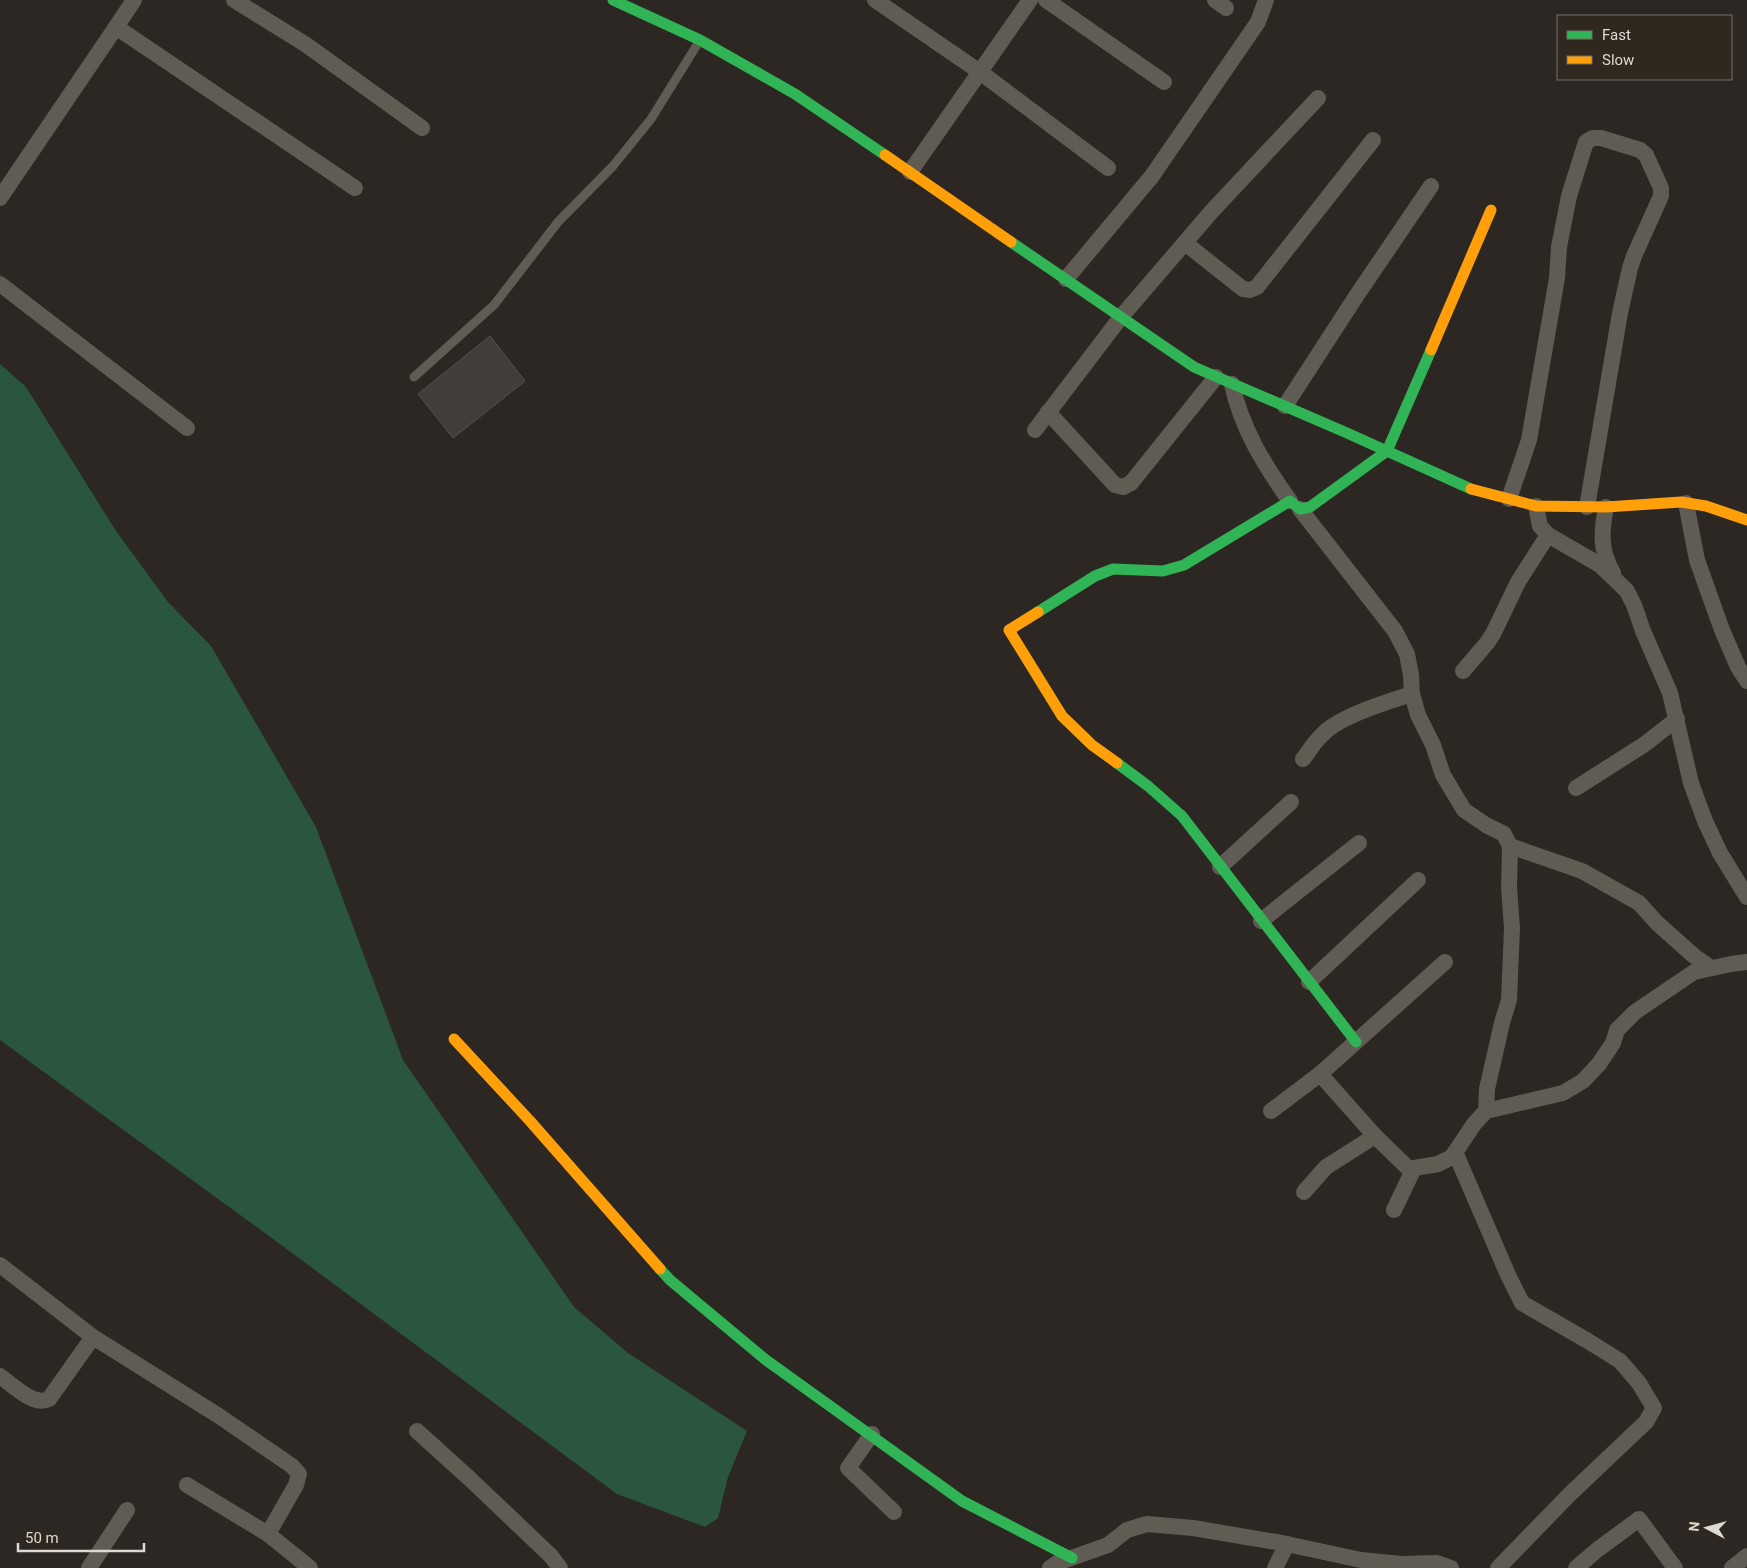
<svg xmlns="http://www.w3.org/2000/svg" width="1747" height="1568" font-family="Roboto,sans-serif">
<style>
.green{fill:#2a563f}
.building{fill:#413d39;stroke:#56524e}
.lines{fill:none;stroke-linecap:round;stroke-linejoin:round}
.lane{stroke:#605b53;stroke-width:9}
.street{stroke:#605b53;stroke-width:16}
.fast{stroke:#30b455;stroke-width:11}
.slow{stroke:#ff9f0a;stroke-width:11}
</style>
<rect width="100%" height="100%" fill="#2c2722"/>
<!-- green -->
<polygon class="green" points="0,364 26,387 116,531 168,602 211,646 316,827 403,1060 574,1307 628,1353 747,1431 728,1477 718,1518 705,1527 617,1494 265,1233 0,1040"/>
<!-- building -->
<polygon class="building" points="490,336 525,381 453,438 418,394"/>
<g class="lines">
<!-- lane -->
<polyline class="lane" points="414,377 494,305 558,222 613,166 651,119 700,40"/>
<!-- street -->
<g class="street">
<polyline points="134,0 116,27 355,188"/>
<polyline points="234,0 305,44 422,128"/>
<polyline points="875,0 980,72 1108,168"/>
<polyline points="1046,0 1164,82"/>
<polyline points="1215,0 1226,8"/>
<polyline points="910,172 1030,0"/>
<polyline points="0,198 116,27"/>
<polyline points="1185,243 1243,289 1250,290 1257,287 1373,140"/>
<polyline points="1066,279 1152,176 1258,22 1266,0"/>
<polyline points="0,284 187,428"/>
<path d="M1232,384c9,43 32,81 58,117"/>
<polyline points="1285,406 1357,295 1431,186"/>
<polyline points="1048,412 1115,485 1123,487 1131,483 1216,377"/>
<polyline points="1035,430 1121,317 1212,211 1318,98"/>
<polyline points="1509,499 1529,440 1557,278 1559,247 1569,196 1586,142 1593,138 1601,138 1640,150 1646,155 1661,188 1661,196 1634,256 1630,268 1620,313 1587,507"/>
<polyline points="1686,503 1697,560 1722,630 1738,667 1747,681"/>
<polyline points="1536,506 1540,526 1548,535 1600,565 1627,591 1634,605 1643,631 1670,693 1691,783 1705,821 1720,853 1747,897"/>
<path d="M1606,507c-5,26 -6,43 7,66"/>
<polyline points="1300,509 1395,631 1407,654 1411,675 1412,694 1418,715 1433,745 1443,775 1464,810 1486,825 1504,834 1510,846 1509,887 1512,928 1509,1000 1502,1023 1487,1089 1486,1111"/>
<polyline points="1463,671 1487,643 1493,634 1518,582 1548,535"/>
<path d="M1303,759c6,-8 12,-18 20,-25 17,-18 64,-32 89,-40"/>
<polyline points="1576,788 1645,744 1677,719"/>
<polyline points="1510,846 1582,871 1639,903 1657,923 1694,956 1711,968"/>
<polyline points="1220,867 1291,802"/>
<polyline points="1261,921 1359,843"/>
<polyline points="1309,982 1418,880"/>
<polyline points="1320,1074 1445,962"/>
<polyline points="1271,1111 1320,1074 1375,1136"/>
<polyline points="1455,1152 1508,1275 1522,1303 1588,1341 1620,1361 1639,1383 1654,1408 1646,1422 1570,1494 1498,1568"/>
<polyline points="1304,1192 1326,1167 1375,1136 1412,1172"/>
<polyline points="1394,1210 1414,1168 1438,1164 1452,1157 1474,1124 1486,1111 1563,1093 1583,1081 1599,1064 1613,1043 1617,1030 1635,1012 1694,972 1731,964 1747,962"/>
<polyline points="0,1265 93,1337"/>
<path d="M0,1376c13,9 34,31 49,23l44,-62 126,79 73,50 7,8 -3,11 -28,49 42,34"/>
<polyline points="417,1431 470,1479 551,1556 560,1568"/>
<polyline points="872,1434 848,1468 894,1512"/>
<polyline points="187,1485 268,1534"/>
<polyline points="89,1568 127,1510"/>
<polyline points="1050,1568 1057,1563 1108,1545 1127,1530 1147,1524 1193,1528 1282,1543 1361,1560 1401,1564 1437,1563 1451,1568"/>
<polyline points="1275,1568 1287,1544"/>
<polyline points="1576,1568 1597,1550 1639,1519 1675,1568"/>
<polyline points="1732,1568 1747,1556"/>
</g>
<!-- fast -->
<g class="fast">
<polyline points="613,0 700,40 795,94 885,155"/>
<polyline points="1011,242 1194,367 1347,433 1471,489"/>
<polyline points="1038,612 1095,576 1113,569 1163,571 1184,565 1290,501 1300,509 1310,507 1387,451 1431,350"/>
<polyline points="1117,763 1148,786 1182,816 1356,1042"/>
<polyline points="660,1269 670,1280 766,1360 962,1501 1072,1558"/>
</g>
<!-- slow -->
<g class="slow">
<polyline points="885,155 1011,242"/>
<polyline points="1431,350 1491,210"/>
<polyline points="1471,489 1536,506 1606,507 1681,502 1706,506 1747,520"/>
<polyline points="1038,612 1009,630 1062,716 1092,745 1117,763"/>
<polyline points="454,1039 530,1121 660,1269"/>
</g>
</g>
<!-- legend -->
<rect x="1557" y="15" width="175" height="65" fill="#30281e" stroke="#766f66"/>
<rect x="1567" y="31" width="25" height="8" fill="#30b455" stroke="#766f66"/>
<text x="1602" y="40" font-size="15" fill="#ded9d3">Fast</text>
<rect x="1567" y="56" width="25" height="8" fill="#ff9f0a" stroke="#766f66"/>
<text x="1602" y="65" font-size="15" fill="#ded9d3">Slow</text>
<!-- north arrow -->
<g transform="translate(1707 1528) rotate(276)" stroke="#30281e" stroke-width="4" paint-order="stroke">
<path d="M0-4L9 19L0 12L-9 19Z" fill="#ded9d3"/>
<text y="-8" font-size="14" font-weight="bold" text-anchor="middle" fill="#ded9d3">N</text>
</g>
<!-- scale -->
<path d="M18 1543v8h126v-8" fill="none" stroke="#ded9d3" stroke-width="2.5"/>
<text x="25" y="1543" font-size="15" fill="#ded9d3" stroke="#30281e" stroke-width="4" paint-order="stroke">50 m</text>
</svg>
